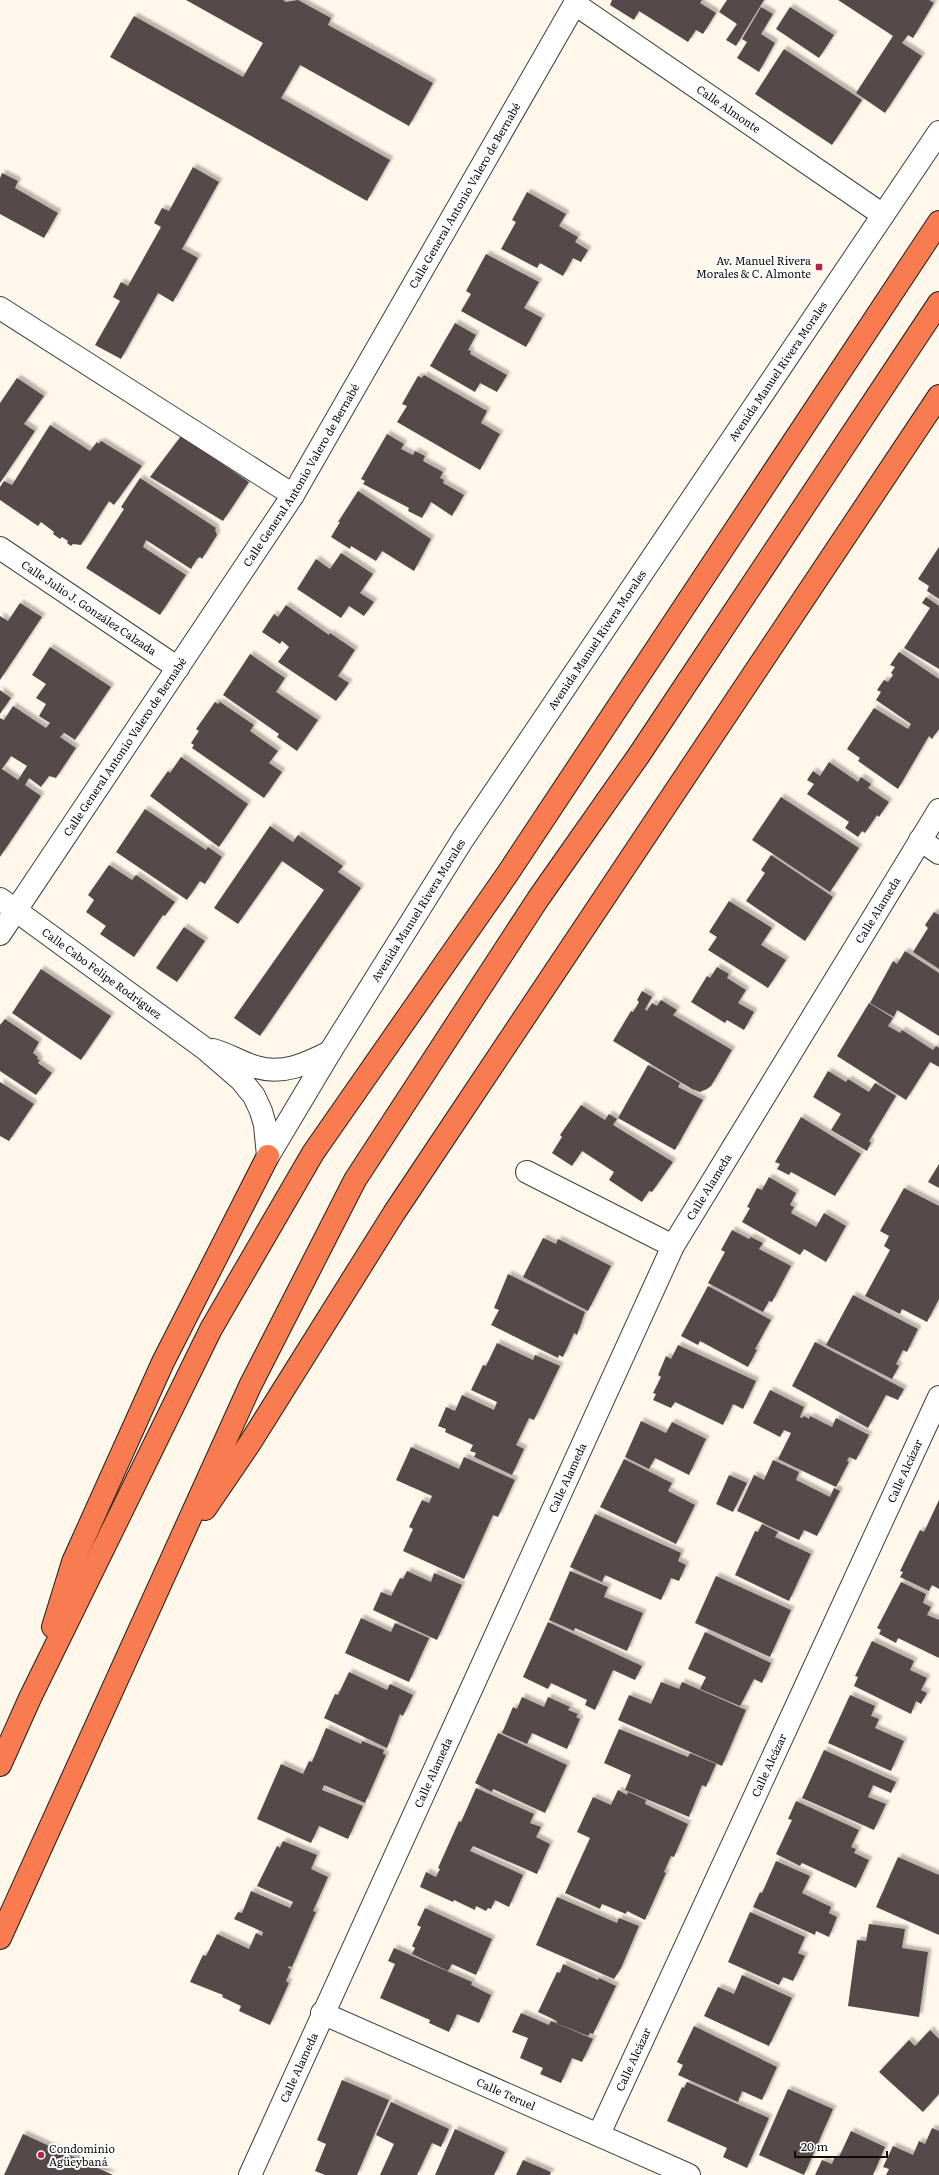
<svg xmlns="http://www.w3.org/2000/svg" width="939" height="2175" font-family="Literata,serif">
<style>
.building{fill:#554a48;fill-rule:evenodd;filter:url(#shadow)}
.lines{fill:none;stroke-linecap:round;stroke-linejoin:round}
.street-casing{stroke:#3f3f3f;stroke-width:24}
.highway-casing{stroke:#1d1d1d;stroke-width:24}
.street{stroke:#fff;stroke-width:22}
.highway{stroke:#f87c4f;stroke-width:22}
.poi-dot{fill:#be2147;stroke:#fff;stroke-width:1.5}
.labels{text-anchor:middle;stroke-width:4;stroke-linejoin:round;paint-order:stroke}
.street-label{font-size:11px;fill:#0c0c0c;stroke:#fff}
.poi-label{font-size:11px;fill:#0c0c0c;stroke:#fff;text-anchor:end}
</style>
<defs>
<filter id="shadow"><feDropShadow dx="3.5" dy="-3.5" stdDeviation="1" flood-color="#0004"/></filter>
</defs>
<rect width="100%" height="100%" fill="#fff7ea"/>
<!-- building -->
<g class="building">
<polygon points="186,0 283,0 286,2 298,0 331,18 328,25 433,83 409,126 300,65 281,98 390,160 367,201 110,57 134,16 243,77 263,43"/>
<polygon points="612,0 702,0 700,3 716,13 703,34 696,30 688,42 639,11 634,20 610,5"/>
<polygon points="727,0 764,0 736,46 726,40 737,24 719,12"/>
<polygon points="838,0 929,0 934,3 913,38 908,35 902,43 922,56 885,113 856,93 893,36"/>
<polygon points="761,7 773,14 761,34 775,43 759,72 737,58 747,42 742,39"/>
<polygon points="790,7 834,35 819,58 776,29"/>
<polygon points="784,49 862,100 832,145 755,94"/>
<polygon points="193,167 219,182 182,249 198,258 173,302 158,293 121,359 95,345 120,301 113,297 121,282 128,286 161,227 154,223 162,208 169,211"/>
<polygon points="2,173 18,181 15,188 58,213 44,238 0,214 0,178"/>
<polygon points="527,192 566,214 559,226 578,237 575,242 588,250 581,262 573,258 563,276 540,263 537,268 501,249 516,222 512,220"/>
<polygon points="486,254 539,282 524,308 542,318 526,347 461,311 471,294 466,291"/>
<polygon points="455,323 476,335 468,350 471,351 470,354 507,375 497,392 480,383 475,392 430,366"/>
<polygon points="424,375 487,411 481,423 500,434 480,470 397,422 407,406 402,404 418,376 422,378"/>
<polygon points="17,378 44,396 24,424 35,431 0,483 0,403"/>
<polygon points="50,425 90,451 97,442 99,444 101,441 142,466 114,505 109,501 81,545 73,544 71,546 67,543 68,541 62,537 60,539 53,534 54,532 41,522 38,526 0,500 0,487 4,481 12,485"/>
<polygon points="387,434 404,444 401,449 413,455 415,451 425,456 423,461 443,472 440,478 444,480 443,483 464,495 452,516 431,502 422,518 408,511 409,508 363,484 365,481 361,479"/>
<polygon points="181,436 249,482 223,521 150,477"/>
<polygon points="140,478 216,528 215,530 217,535 202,559 200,557 197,559 191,569 146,540 143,547 186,575 160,615 86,568 124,509 121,507"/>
<polygon points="358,491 431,539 414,571 382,551 376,561 351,546 350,549 331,537 340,522 338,522"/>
<polygon points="939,547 939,599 927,591 929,586 918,579"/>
<polygon points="341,553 373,574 360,593 374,602 364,616 349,606 341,618 297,589 316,559 330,569"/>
<polygon points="926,597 939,606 939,669 904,648 930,608 922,603"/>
<polygon points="20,603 42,617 0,680 0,616 8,621"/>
<polygon points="286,605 329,635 330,633 355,650 338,676 349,683 336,701 278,662 289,647 282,641 280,644 262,632 274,614 278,617"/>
<path d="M50,647l61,40 -36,53 -18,-12 7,5 -4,4 16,11 -20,30 -7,-2 -8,11 -12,-9 -4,7 16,11 -41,61v-139l4,2 9,-14 33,22 4,-5 -11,-7 7,-12 -10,-6 10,-14 -14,-9zM11,756l16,10 -9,14 -16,-11z"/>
<polygon points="899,652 939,679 939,729 932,739 929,736 926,741 898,789 858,761 860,758 847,749 874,708 908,729 911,724 876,700 881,692 877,690 884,680 888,682 893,675 891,673 895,667 890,665"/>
<polygon points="250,654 285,678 276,692 318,720 297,751 277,737 279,734 223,695"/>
<polygon points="0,690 11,698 0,714"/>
<polygon points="215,702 218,704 220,702 254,725 250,731 278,751 269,763 282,772 264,798 192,748 194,745 191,743 199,731 196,729"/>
<polygon points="181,757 248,804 219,847 150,796 168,771 170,773"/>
<polygon points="829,762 858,782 861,777 871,784 868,788 889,802 879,817 877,815 865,833 862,831 858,837 845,828 849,822 807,794 814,784 807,780 813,771 820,776"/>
<polygon points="781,797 859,848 830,892 752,840"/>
<polygon points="145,809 206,850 208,847 222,857 205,884 200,881 187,900 116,852"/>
<polygon points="270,826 293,842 298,835 343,866 338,872 361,888 260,1036 234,1018 324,890 282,861 238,924 214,908"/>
<polygon points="771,855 833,897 805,941 746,901 765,873 761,870"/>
<polygon points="109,865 132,880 136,875 175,902 165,916 163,915 134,957 100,934 106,926 86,912 94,900 88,895"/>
<polygon points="729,901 772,928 761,945 786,960 768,988 708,950 717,937 709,932"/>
<polygon points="934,912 939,915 939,969 913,952 928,928 925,925"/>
<polygon points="184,927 205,941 177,982 156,968"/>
<polygon points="905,951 939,973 939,1036 897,1010 894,1017 870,1003 893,961 897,964"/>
<polygon points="717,967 729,974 727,978 746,990 738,1003 754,1012 744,1030 727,1020 725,1023 691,1002 707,976 710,978"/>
<polygon points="41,969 111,1016 81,1060 12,1013"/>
<polygon points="642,991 652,997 645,1009 647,1011 652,1003 657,1006 661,1000 677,1010 673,1015 732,1050 711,1086 707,1089 700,1092 692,1089 613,1041 631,1011 633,1012 639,1002 637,1000"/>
<polygon points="869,1003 893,1018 888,1026 900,1033 902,1030 933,1050 936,1046 939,1048 939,1067 930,1062 906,1100 837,1056"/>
<polygon points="5,1019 39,1042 33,1053 38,1057 37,1059 40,1060 38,1063 52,1073 36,1095 0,1071 0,1025"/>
<polygon points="648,1065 680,1083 678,1087 703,1100 675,1150 618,1118"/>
<polygon points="828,1071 846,1082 848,1079 869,1092 875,1083 896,1096 869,1141 871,1143 867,1151 831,1130 841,1114 813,1097"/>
<polygon points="0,1082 34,1104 9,1141 0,1136"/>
<polygon points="581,1105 605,1120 609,1114 617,1119 613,1125 673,1162 652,1192 649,1191 642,1202 609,1180 614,1172 582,1151 572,1166 552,1153 562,1137 560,1135"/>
<polygon points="801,1117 861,1154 835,1196 791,1172 789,1175 777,1169 780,1164 775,1162"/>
<polygon points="939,1164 939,1188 928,1182"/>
<polygon points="769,1177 796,1193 790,1205 794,1207 791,1213 816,1227 824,1213 846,1226 826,1262 804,1249 800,1255 742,1222 750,1208 747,1207 757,1188 762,1190"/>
<polygon points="904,1188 939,1206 939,1299 927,1322 902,1309 900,1314 865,1296 890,1250 884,1246 889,1236 880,1231"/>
<polygon points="732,1230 749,1239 751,1237 763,1243 759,1249 791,1266 772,1302 769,1301 763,1312 708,1283 725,1252 721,1250"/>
<polygon points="543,1238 556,1244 558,1239 611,1266 588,1311 523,1277"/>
<polygon points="508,1274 585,1312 577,1335 574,1333 563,1357 559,1355 558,1358 491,1325 499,1310 494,1308"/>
<polygon points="708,1286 771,1320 755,1349 757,1350 748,1367 700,1341 698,1345 681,1336"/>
<polygon points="853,1295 918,1329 907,1352 903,1350 896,1364 899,1366 892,1379 826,1345"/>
<polygon points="815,1342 904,1389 898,1400 886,1395 868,1428 792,1386"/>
<polygon points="497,1343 533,1360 535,1355 560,1366 534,1420 529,1418 516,1445 524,1449 512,1475 474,1457 476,1453 470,1451 473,1445 445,1432 446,1429 438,1426 446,1407 455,1411 462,1395 494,1410 497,1402 471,1390 483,1365 486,1366"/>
<polygon points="678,1345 756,1381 743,1409 733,1404 723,1425 675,1402 671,1408 653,1400 656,1394 653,1393 661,1377 658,1375 666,1356 671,1359"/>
<polygon points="770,1390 804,1407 800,1417 802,1418 804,1416 809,1419 810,1416 832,1427 836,1418 869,1435 856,1460 849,1457 847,1461 849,1462 836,1487 778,1459 791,1433 784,1430 780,1437 753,1423"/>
<polygon points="641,1421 666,1433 672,1422 706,1439 689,1475 655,1458 649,1469 625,1457"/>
<polygon points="411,1447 459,1469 464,1457 515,1480 498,1517 493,1515 464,1579 403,1551 413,1529 409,1527 422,1500 429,1503 432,1496 396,1480"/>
<polygon points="624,1459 672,1483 668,1491 695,1505 676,1544 600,1507"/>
<polygon points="773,1460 799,1472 796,1480 830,1497 834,1488 840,1491 817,1536 804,1530 799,1540 737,1511 754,1475 764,1480"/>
<polygon points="729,1475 747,1483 733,1512 716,1504"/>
<polygon points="939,1500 939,1589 932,1585 929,1591 900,1577 903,1572 900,1571 920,1530 924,1532"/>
<polygon points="595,1514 681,1553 678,1561 686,1565 679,1581 671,1578 661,1600 605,1575 602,1582 570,1567"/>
<polygon points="762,1524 778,1532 775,1537 811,1554 789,1601 735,1575 755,1531 758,1532"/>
<polygon points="407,1571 431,1582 434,1573 462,1585 437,1640 373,1610 381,1592 391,1596 400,1578 403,1579"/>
<polygon points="570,1571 608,1587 604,1597 643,1613 627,1651 575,1628 574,1631 549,1620"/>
<polygon points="716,1576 791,1610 770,1657 695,1623"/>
<polygon points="901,1582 926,1594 923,1603 931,1607 927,1615 939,1620 939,1658 898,1638 896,1643 879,1634 881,1630 877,1628"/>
<polygon points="361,1618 391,1632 395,1623 429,1638 409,1682 345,1653"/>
<polygon points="548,1622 642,1666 635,1680 613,1670 595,1710 585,1705 587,1700 551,1683 548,1689 523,1677"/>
<polygon points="705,1632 771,1663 762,1683 754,1679 740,1706 700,1689 706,1677 688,1669"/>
<polygon points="872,1641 914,1661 910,1670 927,1678 921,1690 927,1693 921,1704 916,1701 911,1714 854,1686 858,1677 855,1676"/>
<polygon points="349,1672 387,1690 390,1684 413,1695 403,1716 400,1714 387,1748 324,1718 335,1694 338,1695"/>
<polygon points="661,1682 679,1689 682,1682 746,1710 722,1766 618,1720 629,1695 651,1704"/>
<polygon points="850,1695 875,1706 871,1716 879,1719 875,1728 904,1741 891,1771 828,1743"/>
<polygon points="522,1697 544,1707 548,1697 570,1707 568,1710 578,1714 576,1717 580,1719 567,1749 532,1733 527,1744 502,1733 513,1707 517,1709"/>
<polygon points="326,1728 361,1744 362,1741 384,1750 383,1754 386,1755 365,1803 324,1785 322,1790 363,1806 348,1839 319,1826 311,1843 257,1819 281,1764 303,1774 309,1761 312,1762"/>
<polygon points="619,1729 688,1757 690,1753 716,1764 706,1787 702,1785 689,1817 625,1790 631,1775 604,1763"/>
<polygon points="498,1733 567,1765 545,1813 493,1789 492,1792 475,1783"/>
<polygon points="824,1750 896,1782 891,1793 873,1785 868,1797 886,1804 874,1830 802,1798"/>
<polygon points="476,1788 534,1814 530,1823 541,1827 536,1837 550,1844 537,1874 473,1846 470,1851 523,1875 509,1907 495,1900 491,1909 488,1908 486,1911 476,1906 475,1910 454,1900 453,1902 420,1887 426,1872 436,1877 440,1869 438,1868 459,1821 461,1822"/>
<polygon points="618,1790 627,1795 628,1792 646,1800 645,1804 688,1824 674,1857 671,1856 664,1872 666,1873 645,1920 627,1911 626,1914 602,1904 600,1909 565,1893 590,1838 577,1832 593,1797 611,1805"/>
<polygon points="796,1801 859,1830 851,1847 856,1849 854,1853 869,1860 856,1888 802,1863 800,1866 776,1854 792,1820 788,1819"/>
<polygon points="283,1841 317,1855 311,1869 328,1877 313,1911 316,1912 292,1967 289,1966 288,1968 291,1969 286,1981 289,1983 270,2025 239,2011 241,2006 222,1997 223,1995 190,1982 203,1955 206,1956 217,1934 249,1949 256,1933 262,1936 263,1932 234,1919 238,1912 242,1913 251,1891 290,1908 293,1902 257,1886 277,1846 280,1848"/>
<polygon points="898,1857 939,1875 939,1935 876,1907"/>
<polygon points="776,1861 810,1876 802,1893 831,1907 829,1913 837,1917 829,1937 816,1931 815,1935 753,1907 760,1892 762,1893"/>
<polygon points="557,1897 617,1923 619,1918 639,1926 621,1968 614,1979 536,1945"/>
<polygon points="425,1908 492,1939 476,1975 452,1964 448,1971 412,1954 415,1948 412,1946 421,1927 417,1925"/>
<polygon points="750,1912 805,1937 798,1953 805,1956 793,1981 783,1977 779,1985 728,1962"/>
<polygon points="869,1924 905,1929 902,1948 928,1952 919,2017 848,2006 857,1940 866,1941"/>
<polygon points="394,1948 472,1982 471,1985 491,1995 479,2023 457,2014 449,2032 429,2023 430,2020 380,1998 395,1964 388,1961"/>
<polygon points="563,1964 598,1980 599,1978 616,1986 593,2034 590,2033 588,2036 556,2023 557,2021 538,2012 557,1972 560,1973"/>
<polygon points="742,1975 792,1998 769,2046 704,2016 718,1987 734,1994"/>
<polygon points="521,2013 549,2025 551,2021 593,2039 582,2062 572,2058 561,2083 540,2074 543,2068 520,2058 528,2038 512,2032"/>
<polygon points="694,2026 777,2067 762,2100 742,2091 738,2102 678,2075 683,2065 677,2062"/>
<polygon points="930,2030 939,2039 939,2094 923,2112 879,2072 909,2040 915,2046"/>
<polygon points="342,2080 389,2100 357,2175 325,2175 315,2171 326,2144 317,2140"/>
<polygon points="687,2082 769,2118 747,2168 723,2157 727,2148 667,2121 682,2087 684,2088"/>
<polygon points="788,2089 833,2109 804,2175 759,2155"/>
<polygon points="391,2102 449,2129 441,2147 432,2143 417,2175 380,2175 394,2144 376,2135"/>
<polygon points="932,2128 939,2131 939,2175 886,2175 889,2169 883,2167 893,2146 913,2155 919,2141 925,2144"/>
<polygon points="455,2129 505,2152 494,2175 435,2175"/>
<polygon points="851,2131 885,2147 873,2175 815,2175 822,2160 832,2164 835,2156 839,2157"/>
<polygon points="23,2134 113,2175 4,2175"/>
<polygon points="523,2160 551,2172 550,2175 516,2175"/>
</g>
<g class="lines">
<!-- street casing -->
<g class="street-casing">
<g id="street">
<path id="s1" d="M575,4l308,211"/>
<polyline points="0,308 293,495"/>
<path id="s2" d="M0,548l178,120"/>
<polyline points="920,840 939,853"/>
<path id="s3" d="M0,899l204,149 37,32 13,16 7,15 4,14 3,31"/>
<path id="s4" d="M0,934l293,-439 284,-495"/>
<path d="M213,1050c15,4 28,13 43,17 27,8 50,-3 74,-15"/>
<path id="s5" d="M268,1156l62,-104 133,-213 476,-707"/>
<polyline points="527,1172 673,1246"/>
<path id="s6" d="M322,2013l367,162"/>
<path id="s7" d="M599,2134l340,-737"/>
<path id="s8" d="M250,2175l423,-929 266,-436"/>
</g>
</g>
<!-- highway casing -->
<g class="highway-casing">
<g id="highway">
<polyline points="205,1509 250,1443 394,1213 939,396"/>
<polyline points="53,1627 73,1562 163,1362 268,1156"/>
<polyline points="0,1765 30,1698 211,1329 313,1153 508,873 939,222"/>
<polyline points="0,1938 250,1386 355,1180 538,899 639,755 939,303"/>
</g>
</g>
<!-- street -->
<use href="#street" class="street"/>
<!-- highway -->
<use href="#highway" class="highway"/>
</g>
<!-- markers -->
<g class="poi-dot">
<rect x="815" y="263" width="8" height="8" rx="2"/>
<circle cx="41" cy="2155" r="4"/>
</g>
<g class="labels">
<!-- street labels -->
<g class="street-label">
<text dy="4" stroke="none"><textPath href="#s1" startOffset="186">Calle Almonte</textPath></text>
<text dy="4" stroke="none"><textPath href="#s4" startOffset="873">Calle General Antonio Valero de Bernabé</textPath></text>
<text dy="4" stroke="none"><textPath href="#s5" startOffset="936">Avenida Manuel Rivera Morales</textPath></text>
<text dy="4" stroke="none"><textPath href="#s4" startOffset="549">Calle General Antonio Valero de Bernabé</textPath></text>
<text dy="4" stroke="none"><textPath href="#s2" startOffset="107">Calle Julio J. González Calzada</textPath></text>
<text dy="4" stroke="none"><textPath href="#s5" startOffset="612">Avenida Manuel Rivera Morales</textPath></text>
<text dy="4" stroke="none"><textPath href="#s4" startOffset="225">Calle General Antonio Valero de Bernabé</textPath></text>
<text dy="4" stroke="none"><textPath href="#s5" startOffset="288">Avenida Manuel Rivera Morales</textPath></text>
<text dy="4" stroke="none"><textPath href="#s8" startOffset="1414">Calle Alameda</textPath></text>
<text dy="4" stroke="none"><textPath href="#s3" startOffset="126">Calle Cabo Felipe Rodríguez</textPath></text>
<text dy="4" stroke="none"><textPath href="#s8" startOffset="1090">Calle Alameda</textPath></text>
<text dy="4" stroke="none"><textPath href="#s7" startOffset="730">Calle Alcázar</textPath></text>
<text dy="4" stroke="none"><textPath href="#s8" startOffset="766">Calle Alameda</textPath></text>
<text dy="4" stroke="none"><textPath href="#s7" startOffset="406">Calle Alcázar</textPath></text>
<text dy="4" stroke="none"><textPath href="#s8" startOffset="442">Calle Alameda</textPath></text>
<text dy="4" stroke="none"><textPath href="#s7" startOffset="82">Calle Alcázar</textPath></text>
<text dy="4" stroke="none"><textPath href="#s8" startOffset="118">Calle Alameda</textPath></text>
<text dy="4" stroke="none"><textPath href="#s6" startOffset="201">Calle Teruel</textPath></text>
</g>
<!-- poi labels -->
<g class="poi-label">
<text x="811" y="265">Av. Manuel Rivera<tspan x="811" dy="13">Morales &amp; C. Almonte</tspan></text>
<text x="49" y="2153" text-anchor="start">Condominio<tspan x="49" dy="13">Agüeybaná</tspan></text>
</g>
</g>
<!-- scale -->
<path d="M795 2151v6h92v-6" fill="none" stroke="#0c0c0c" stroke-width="2"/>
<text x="801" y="2151" font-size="12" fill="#0c0c0c" stroke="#ffffff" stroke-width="3" paint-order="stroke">20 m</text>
</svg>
